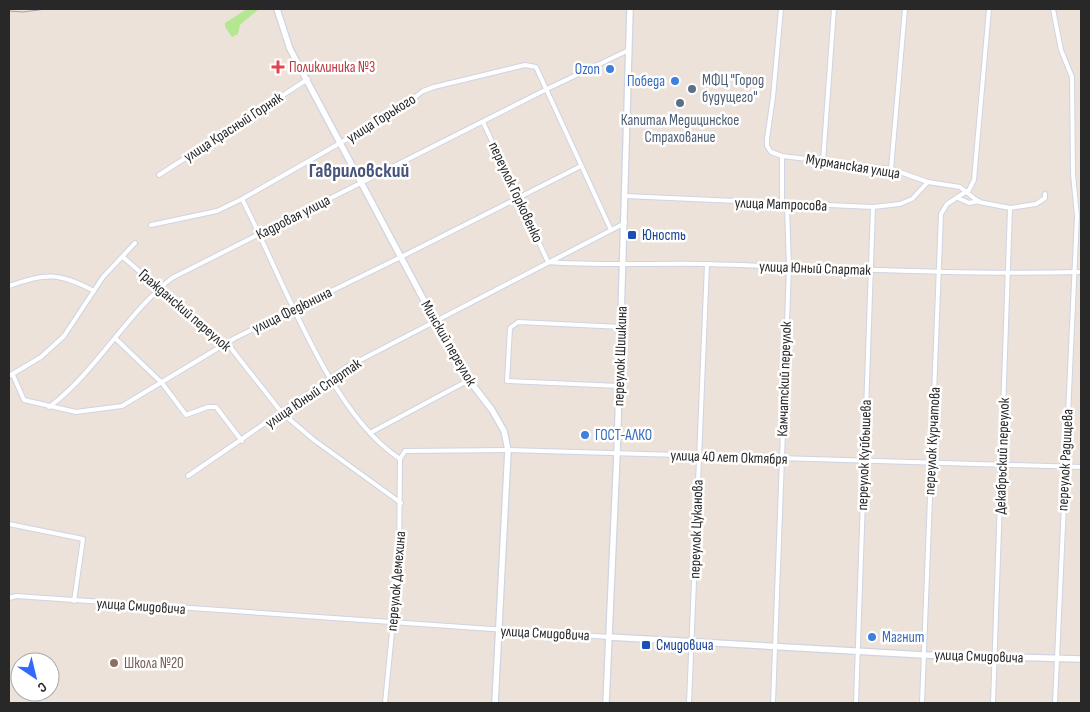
<svg xmlns="http://www.w3.org/2000/svg" width="1090" height="712" font-family="'Sofia Sans Condensed',sans-serif">
<style>
.green{fill:#b5e692}
.lines{fill:none;stroke-linecap:round;stroke-linejoin:round}
.street-casing{stroke:#ced4e2;stroke-width:6}
.secondary-casing{stroke:#ced4e2;stroke-width:8}
.street{stroke:#fff;stroke-width:4}
.secondary{stroke:#fff;stroke-width:5.5}
.rail{stroke:#9ca1b4;stroke-width:1}
.health-dot{fill:#e0444e;stroke:#fff;stroke-width:2}
.shop-dot{fill:#3f7fe0;stroke:#fff;stroke-width:2}
.service-dot{fill:#5c6f8a;stroke:#fff;stroke-width:2}
.transit-dot{fill:#1a4fb4;stroke:#fff;stroke-width:2}
.education-dot{fill:#8d6e63;stroke:#fff;stroke-width:2}
.labels{text-anchor:middle;stroke-width:5;stroke-linejoin:round;paint-order:stroke}
.health-label{font-size:15px;fill:#be3a42;stroke:#fff;text-anchor:start}
.shop-label{font-size:15px;fill:#366cbe;stroke:#fff;text-anchor:end}
.service-label{font-size:15px;fill:#4e5e75;stroke:#fff;text-anchor:start}
.street-label{font-size:15px;fill:#282828;stroke:#fff}
.transit-label{font-size:15px;fill:#164399;stroke:#fff;text-anchor:start}
.education-label{font-size:15px;fill:#785e54;stroke:#fff;text-anchor:start}
.district-label{font-size:20px;font-weight:bold;fill:#47547b;stroke:#fff}
</style>
<rect width="100%" height="100%" fill="#ece2d9"/>
<!-- green -->
<polygon class="green" points="247,9 259,9 240,25 238,34 232,37 225,27 225,23"/>
<g class="lines">
<!-- street casing -->
<g class="street-casing">
<g id="street">
<polyline points="781,9 773,97 767,139 767,146 771,152 782,156 891,169 928,182 960,187 979,202 1010,208 1036,204 1045,198 1045,194"/>
<polyline points="1053,9 1061,50 1072,77 1073,174 1077,216 1055,703"/>
<path d="M483,122l65,140c53,4 106,1 159,2 125,4 249,11 374,8"/>
<polyline points="823,161 834,9"/>
<polyline points="891,169 905,9"/>
<polyline points="159,175 308,79"/>
<polyline points="968,192 974,180 989,9"/>
<polyline points="625,196 873,207 900,204 912,199 928,182"/>
<polyline points="958,198 969,203 979,201"/>
<path d="M242,199c40,77 86,213 158,260l5,-8 103,-1 573,17"/>
<polyline points="782,205 782,156"/>
<polyline points="151,225 217,211 242,199 398,110 423,91 434,87 525,65 536,67 611,230"/>
<polyline points="123,257 218,340 227,343 282,413 314,440 401,503"/>
<path d="M9,286c36,-13 50,-14 85,5"/>
<polyline points="115,338 162,383 186,415 208,407 216,407 242,441"/>
<polyline points="13,375 24,400 76,412 122,406 235,338 401,257 581,166"/>
<polyline points="9,376 41,357 64,336 103,277 135,243"/>
<polyline points="619,386 507,381 510,328 518,322 622,327"/>
<path d="M49,407c48,-36 76,-92 123,-129l375,-189 82,-39"/>
<polyline points="370,433 469,380"/>
<polyline points="188,476 345,368 625,223"/>
<polyline points="9,524 83,539 74,601"/>
<polyline points="9,598 16,596 609,637"/>
<polyline points="385,703 399,561 400,459"/>
<polyline points="689,703 707,264"/>
<polyline points="773,703 789,268 787,205"/>
<polyline points="856,703 873,207"/>
<polyline points="922,703 941,214 947,204 967,191"/>
<polyline points="993,703 1010,208"/>
</g>
</g>
<!-- secondary casing -->
<g class="secondary-casing">
<g id="secondary">
<polyline points="277,9 290,49 436,323 469,380 492,410 504,431 508,450 495,703"/>
<polyline points="609,637 924,655 1081,659"/>
<polyline points="606,703 617,454 630,9"/>
</g>
</g>
<!-- street -->
<use href="#street" class="street"/>
<!-- secondary -->
<use href="#secondary" class="secondary"/>
<!-- rail -->
<polyline class="rail" points="9,11 23,12 46,9"/>
</g>
<!-- markers -->
<path class="health-dot" d="M275.5 59.5h5v5h5v5h-5v5h-5v-5h-5v-5h5z"/>
<g class="shop-dot">
<circle cx="610" cy="69" r="5"/>
<circle cx="675" cy="81" r="5"/>
<circle cx="585" cy="435" r="5"/>
<circle cx="872" cy="637" r="5"/>
</g>
<g class="service-dot">
<circle cx="692" cy="89" r="5"/>
<circle cx="680" cy="103" r="5"/>
</g>
<g class="transit-dot">
<rect x="627" y="230" width="10" height="10" rx="2.5"/>
<rect x="641" y="640" width="10" height="10" rx="2.5"/>
</g>
<circle class="education-dot" cx="114" cy="663" r="5"/>
<g class="labels">
<!-- health labels -->
<g class="health-label">
<text x="289" y="72">Поликлиника №3</text>
</g>
<!-- shop labels -->
<g class="shop-label">
<text x="600" y="74">Ozon</text>
<text x="665" y="86">Победа</text>
<text x="595" y="440" text-anchor="start">ГОСТ-АЛКО</text>
<text x="882" y="642" text-anchor="start">Магнит</text>
</g>
<!-- service labels -->
<g class="service-label">
<text x="702" y="85">МФЦ "Город<tspan x="702" dy="17">будущего"</tspan></text>
<text x="680" y="125" text-anchor="middle">Капитал Медицинское<tspan x="680" dy="17">Страхование</tspan></text>
</g>
<!-- street labels -->
<g class="street-label">
<text transform="translate(381 118) rotate(-32)" y="5">улица Горького</text>
<text transform="translate(233 127) rotate(-33)" y="5">улица Красный Горняк</text>
<text transform="translate(853 166) rotate(9)" y="5">Мурманская улица</text>
<text transform="translate(516 192) rotate(65)" y="5">переулок Горковенко</text>
<text transform="translate(781 204) rotate(2)" y="5">улица Матросова</text>
<text transform="translate(293 217) rotate(-27)" y="5">Кадровая улица</text>
<text transform="translate(815 268) rotate(2)" y="5">улица Юный Спартак</text>
<text transform="translate(185 310) rotate(41)" y="5">Гражданский переулок</text>
<text transform="translate(292 310) rotate(-26)" y="5">улица Федюнина</text>
<text transform="translate(449 343) rotate(60)" y="5">Минский переулок</text>
<text transform="translate(620 356) rotate(-88)" y="5">переулок Шишкина</text>
<text transform="translate(784 379) rotate(-88)" y="5">Камчатский переулок</text>
<text transform="translate(313 393) rotate(-34)" y="5">улица Юный Спартак</text>
<text transform="translate(932 441) rotate(-87)" y="5">переулок Курчатова</text>
<text transform="translate(864 455) rotate(-88)" y="5">переулок Куйбышева</text>
<text transform="translate(1002 456) rotate(-88)" y="5">Декабрьский переулок</text>
<text transform="translate(729 457) rotate(2)" y="5">улица 40 лет Октября</text>
<text transform="translate(1065 460) rotate(-87)" y="5">переулок Радищева</text>
<text transform="translate(696 529) rotate(-88)" y="5">переулок Цуканова</text>
<text transform="translate(396 581) rotate(-85)" y="5">переулок Демехина</text>
<text transform="translate(141 606) rotate(4)" y="5">улица Смидовича</text>
<text transform="translate(545 633) rotate(3)" y="5">улица Смидовича</text>
<text transform="translate(979 656) rotate(2)" y="5">улица Смидовича</text>
</g>
<!-- transit labels -->
<g class="transit-label">
<text x="642" y="240">Юность</text>
<text x="656" y="650">Смидовича</text>
</g>
<!-- education labels -->
<g class="education-label">
<text x="124" y="668">Школа №20</text>
</g>
<!-- district labels -->
<g class="district-label">
<text x="359" y="177">Гавриловский</text>
</g>
</g>
<!-- border -->
<rect width="1090" height="712" fill="none" stroke="#282828" stroke-width="20"/>
<!-- north arrow -->
<g transform="translate(35 677) rotate(145)"><circle r="24" fill="#ffffff" stroke="#a9a9a9"/>
<path d="M0-4L9 19L0 12L-9 19Z" fill="#3368ff"/>
<text y="-8" font-size="14" font-weight="bold" text-anchor="middle" fill="#282828">С</text>
</g>
</svg>
